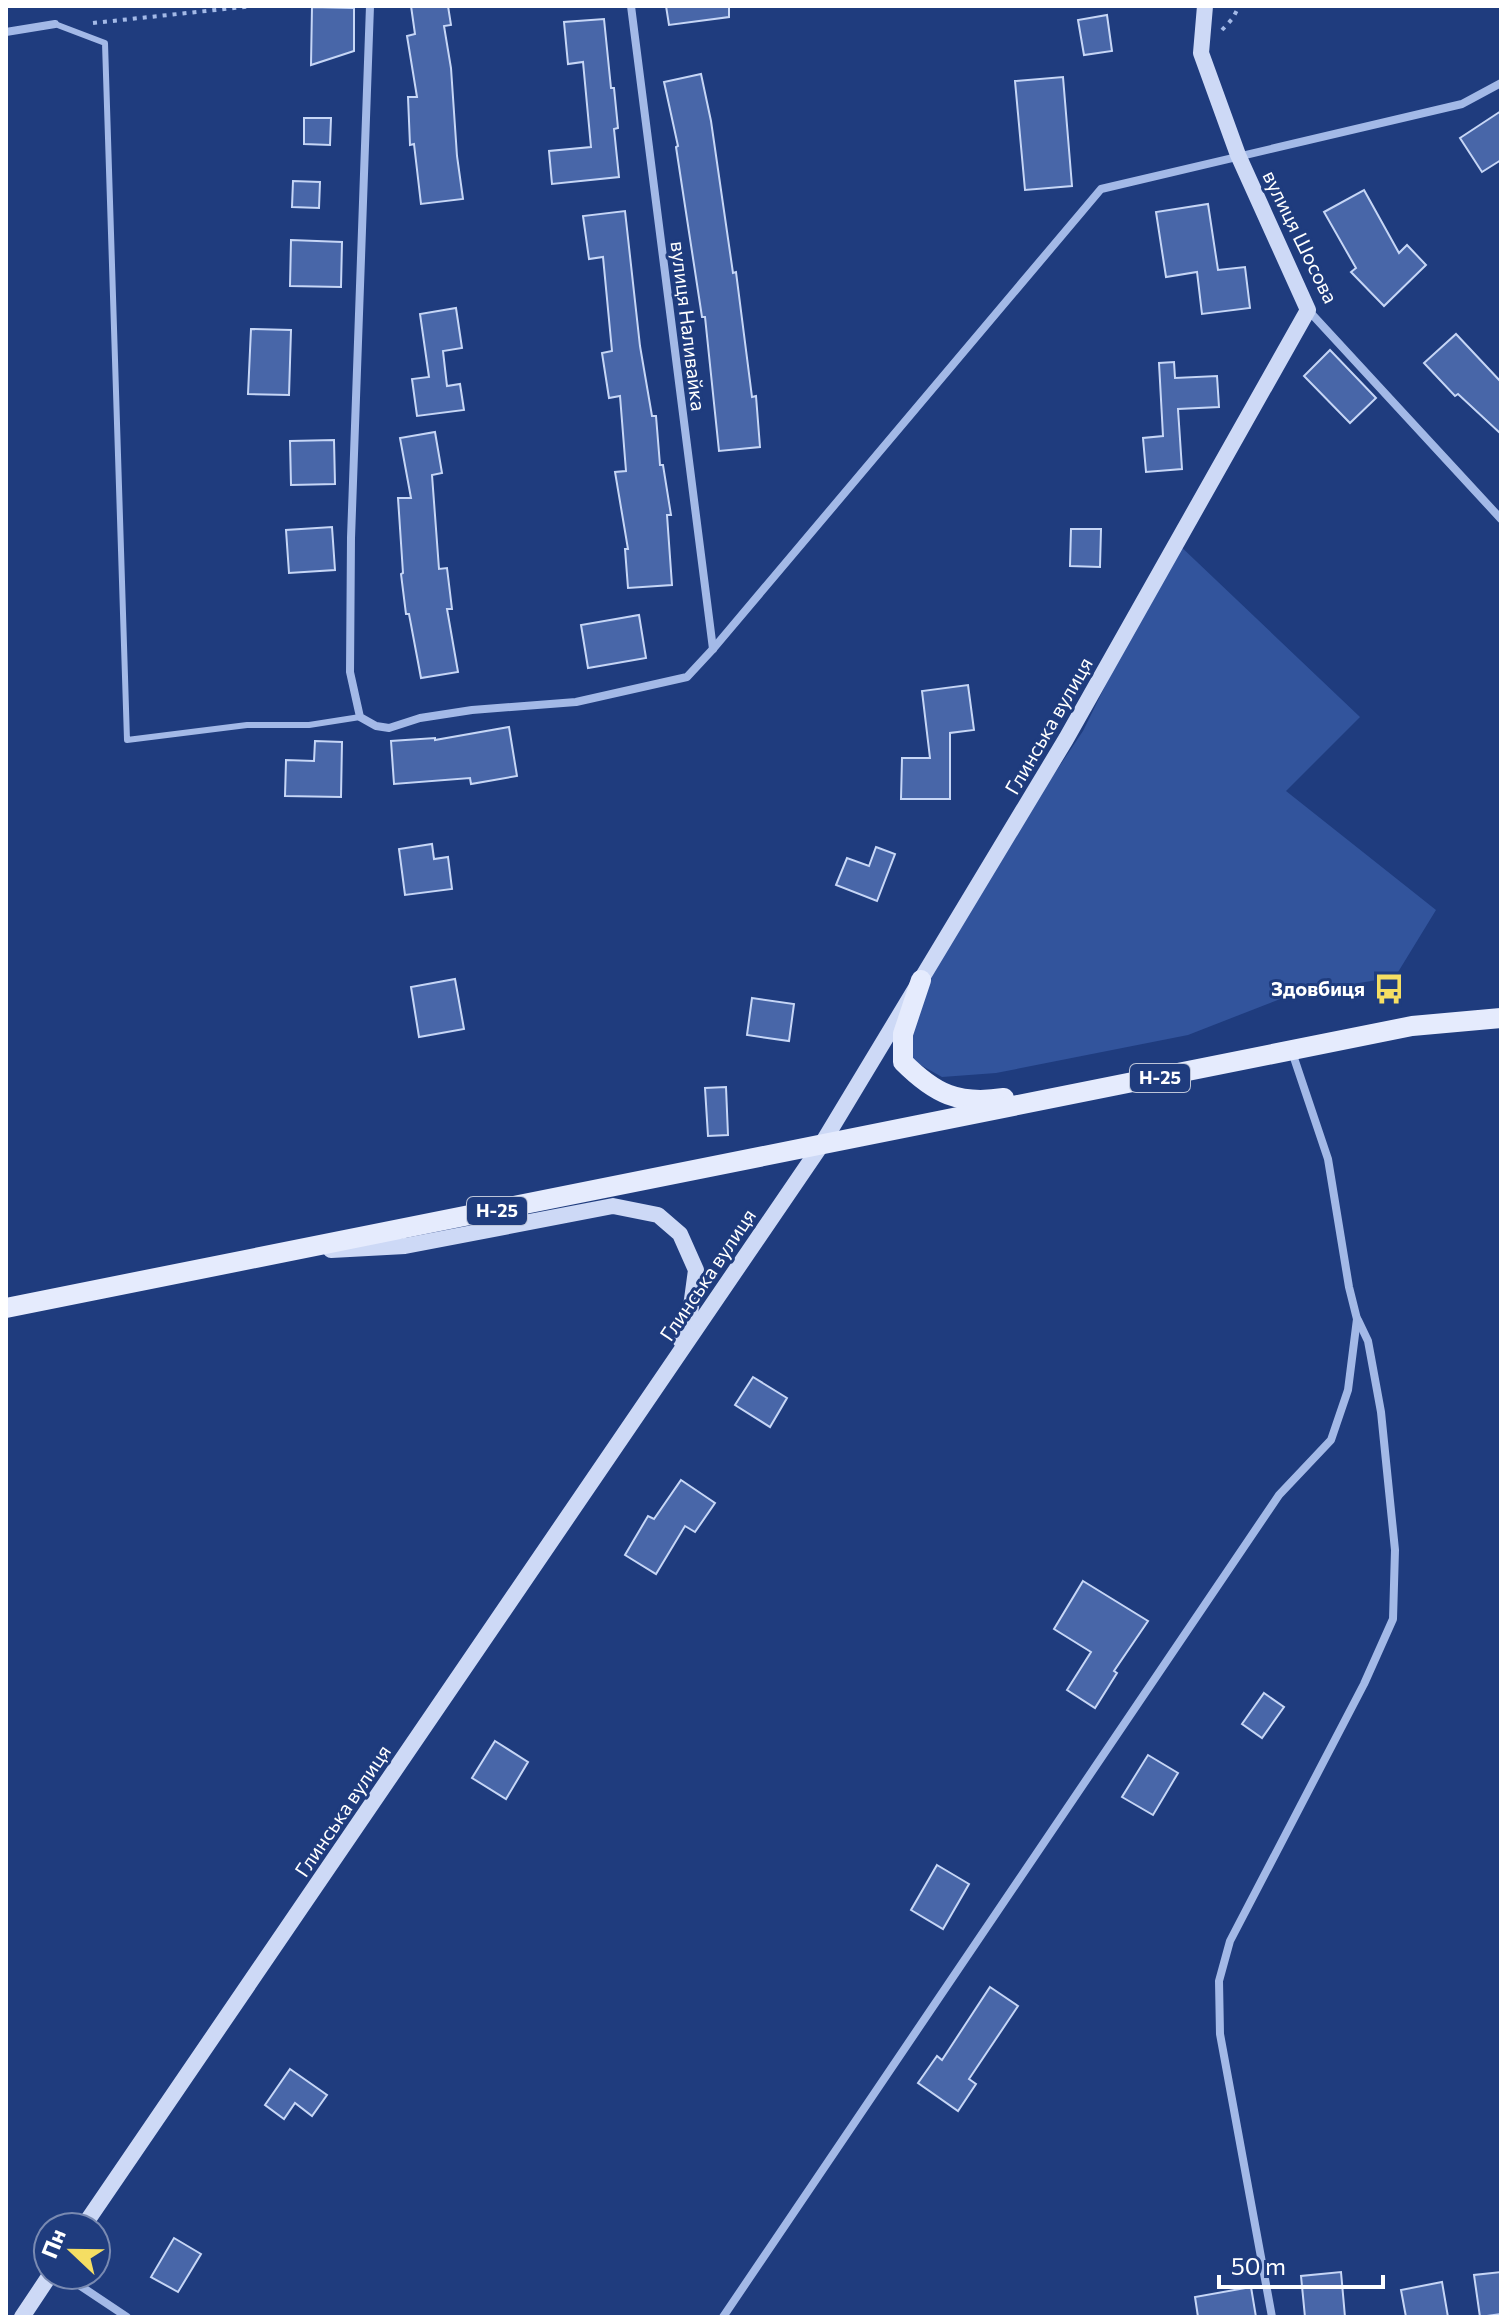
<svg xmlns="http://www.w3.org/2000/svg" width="1507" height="2323" font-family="Commissioner,sans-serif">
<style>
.green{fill:#32549c}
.building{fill:#4866a8;stroke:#c6d6f6;stroke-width:2}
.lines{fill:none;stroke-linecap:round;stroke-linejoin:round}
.path{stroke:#a3b9e7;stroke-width:4;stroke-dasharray:4 6;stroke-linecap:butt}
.lane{stroke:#a3b9e7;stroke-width:6}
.street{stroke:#a3b9e7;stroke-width:8}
.secondary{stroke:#cdd9f6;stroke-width:16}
.primary{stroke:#e5ebfd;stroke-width:20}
.labels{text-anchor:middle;stroke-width:6;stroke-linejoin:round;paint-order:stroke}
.shield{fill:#1f3c7e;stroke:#bcc4d8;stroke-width:2}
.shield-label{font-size:18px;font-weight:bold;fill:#fff}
.street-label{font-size:20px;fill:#fff;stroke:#1f3c7e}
.poi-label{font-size:20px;font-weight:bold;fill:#fff;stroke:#1f3c7e;text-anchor:end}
</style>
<rect width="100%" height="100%" fill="#1f3c7e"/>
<!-- green -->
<polygon class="green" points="1176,542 1360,717 1286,791 1436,910 1395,977 1293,994 1188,1035 996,1073 942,1077 910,1059 904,1008 961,913 1083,731"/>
<!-- building -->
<g class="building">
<polygon points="411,6 448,6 451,25 444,26 451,68 457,156 463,199 421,204 414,144 410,145 408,97 417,97 407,36 415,34"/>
<polygon points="666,6 729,6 729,17 669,25"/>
<polygon points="312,7 354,8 354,51 311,65"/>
<polygon points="1107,15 1112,51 1084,55 1078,20"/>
<polygon points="604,19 611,88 614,88 618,128 614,129 619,177 552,184 549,151 591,147 583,62 568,64 564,22"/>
<polygon points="701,74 711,121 733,273 736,272 752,397 756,396 760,447 719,451 705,317 702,317 676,147 678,146 664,82"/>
<polygon points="1063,77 1072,186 1025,190 1015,81"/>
<polygon points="1501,111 1501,160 1482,172 1460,138"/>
<polygon points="304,118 331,118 330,145 304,144"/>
<polygon points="293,181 320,182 319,208 292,207"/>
<polygon points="1364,190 1399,253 1407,245 1426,265 1384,306 1351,272 1356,268 1324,212"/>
<polygon points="1208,204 1218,270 1245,267 1250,308 1202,314 1197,272 1166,277 1156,212"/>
<polygon points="625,211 640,346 652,416 656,416 660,465 663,465 671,515 667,515 672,585 628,588 625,549 628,549 615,472 626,471 620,396 609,398 602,353 612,351 603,257 589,259 583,216"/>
<polygon points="291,240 342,242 341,287 290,286"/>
<polygon points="456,308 462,348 443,351 447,386 460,384 464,410 417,416 412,379 429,377 420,314"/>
<polygon points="251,329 291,330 289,395 248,394"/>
<polygon points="1456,334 1501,382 1501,434 1458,394 1455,396 1424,363"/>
<polygon points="1330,350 1376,398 1350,423 1304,376"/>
<polygon points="1174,362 1175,378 1217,376 1219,407 1178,409 1182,469 1146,472 1143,438 1163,436 1159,363"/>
<polygon points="435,432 442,473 432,475 439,569 447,568 452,609 447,609 458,672 421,678 409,614 406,614 401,574 403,573 398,498 411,498 400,438"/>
<polygon points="334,440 335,484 291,485 290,441"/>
<polygon points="332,527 335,570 289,573 286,530"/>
<polygon points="1071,529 1101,529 1100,567 1070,566"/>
<polygon points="639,615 646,658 588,668 581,625"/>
<polygon points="968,685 974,730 950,733 950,799 901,799 902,758 930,758 922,691"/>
<polygon points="509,727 517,776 471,784 470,778 394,784 391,741 435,738 435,740"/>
<polygon points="315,741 342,742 341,797 285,796 286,760 314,761"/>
<polygon points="432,844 434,859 448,857 452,889 405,895 399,849"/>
<polygon points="876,847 895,854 877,901 836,885 847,858 869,866"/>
<polygon points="455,979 464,1029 419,1037 411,987"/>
<polygon points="752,998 794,1004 789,1041 747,1035"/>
<polygon points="726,1087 728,1135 708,1136 705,1088"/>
<polygon points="753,1377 787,1398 770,1427 735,1405"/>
<polygon points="681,1480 715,1503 695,1532 685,1526 656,1574 625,1555 648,1516 654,1519"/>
<polygon points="1083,1581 1148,1621 1114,1671 1117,1673 1095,1708 1067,1690 1091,1652 1054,1629"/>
<polygon points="1264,1693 1284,1707 1262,1738 1242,1724"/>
<polygon points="495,1741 528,1762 506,1799 472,1778"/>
<polygon points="1148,1755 1178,1773 1153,1815 1122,1797"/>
<polygon points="937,1865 969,1884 943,1929 911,1910"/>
<polygon points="990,1987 1018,2006 969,2079 976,2084 958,2111 918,2083 937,2056 942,2060"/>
<polygon points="290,2069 327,2095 312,2116 295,2103 284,2119 265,2105"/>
<polygon points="174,2238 201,2254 178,2292 151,2277"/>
<polygon points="1341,2272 1345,2317 1305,2317 1301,2276"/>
<polygon points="1501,2272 1501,2314 1480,2317 1474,2275"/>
<polygon points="1442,2282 1448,2317 1406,2317 1401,2290"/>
<polygon points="1251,2287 1256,2317 1198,2317 1195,2297"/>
</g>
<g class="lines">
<!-- path -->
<g class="path">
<polyline points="93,23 253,6"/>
<polyline points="1222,30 1233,18 1239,6"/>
</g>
<!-- lane -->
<polyline class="lane" points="55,24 105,43 127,740 247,725 309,725 360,717"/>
<!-- street -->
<g class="street">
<polyline points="370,6 351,538 350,672 360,717 376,726 389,728 420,718 472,710 576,702 687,677 713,649 1101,189 1462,104 1501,83"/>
<polyline points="631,6 713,649"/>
<polyline points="6,32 55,24"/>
<polyline points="1308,310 1501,519"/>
<polyline points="64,2275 127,2317"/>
<polyline points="723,2317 1279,1495 1331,1440 1348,1390 1357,1319 1349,1287 1328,1159 1292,1052"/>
<polyline points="1272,2317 1220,2034 1219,1981 1230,1941 1364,1684 1393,1619 1395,1550 1381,1412 1368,1341 1358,1320"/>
</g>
<!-- secondary -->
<g class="secondary">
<polyline points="331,1250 405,1246 613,1206 658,1215 680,1234 696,1270 690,1314 681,1341"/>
<polyline points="83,2227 820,1147 1066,739 1308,310 1238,155 1201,53 1205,6"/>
<polyline points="22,2317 50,2275"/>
</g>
<!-- primary -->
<g class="primary">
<path d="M921,980l-18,54v28c32,32 55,43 101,36"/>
<polyline points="6,1308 1412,1026 1501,1018"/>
</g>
</g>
<!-- icons -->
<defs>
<g id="bus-bare" transform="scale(2.4)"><path d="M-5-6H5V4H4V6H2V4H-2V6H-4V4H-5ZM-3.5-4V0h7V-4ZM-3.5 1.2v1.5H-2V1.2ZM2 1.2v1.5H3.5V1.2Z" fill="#f5de63" stroke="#1f3c7e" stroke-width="2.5" paint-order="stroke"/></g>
</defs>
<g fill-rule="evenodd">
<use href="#bus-bare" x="1389" y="989"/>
</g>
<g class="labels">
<!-- shield labels -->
<g class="shield">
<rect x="1130" y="1064" width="60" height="28" rx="6"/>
<rect x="467" y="1197" width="60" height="28" rx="6"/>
</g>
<g class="shield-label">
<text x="1160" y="1084">Н-25</text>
<text x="497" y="1217">Н-25</text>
</g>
<!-- street labels -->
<g class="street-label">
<text transform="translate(1300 237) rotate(64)" y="7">вулиця Шосова</text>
<text transform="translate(688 326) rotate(83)" y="7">вулиця Наливайка</text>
<text transform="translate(1049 726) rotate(-60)" y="7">Глинська вулиця</text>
<text transform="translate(708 1275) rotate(-56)" y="7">Глинська вулиця</text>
<text transform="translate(343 1811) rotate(-56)" y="7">Глинська вулиця</text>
</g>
<!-- poi labels -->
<g class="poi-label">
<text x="1365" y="996">Здовбиця</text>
</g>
</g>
<!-- border -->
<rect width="1507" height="2323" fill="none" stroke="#ffffff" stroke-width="16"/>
<!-- north arrow -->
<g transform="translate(72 2251) rotate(292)"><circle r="38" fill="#1f3c7e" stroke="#798ab2" stroke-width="2"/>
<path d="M0-6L14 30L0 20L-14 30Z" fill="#f5de63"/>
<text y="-12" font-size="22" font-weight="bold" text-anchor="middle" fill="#ffffff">Пн</text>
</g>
<!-- scale -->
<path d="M1219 2275v12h164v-12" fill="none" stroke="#ffffff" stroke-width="4"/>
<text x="1231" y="2275" font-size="24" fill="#ffffff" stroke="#1f3c7e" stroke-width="6" paint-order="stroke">50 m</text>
</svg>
